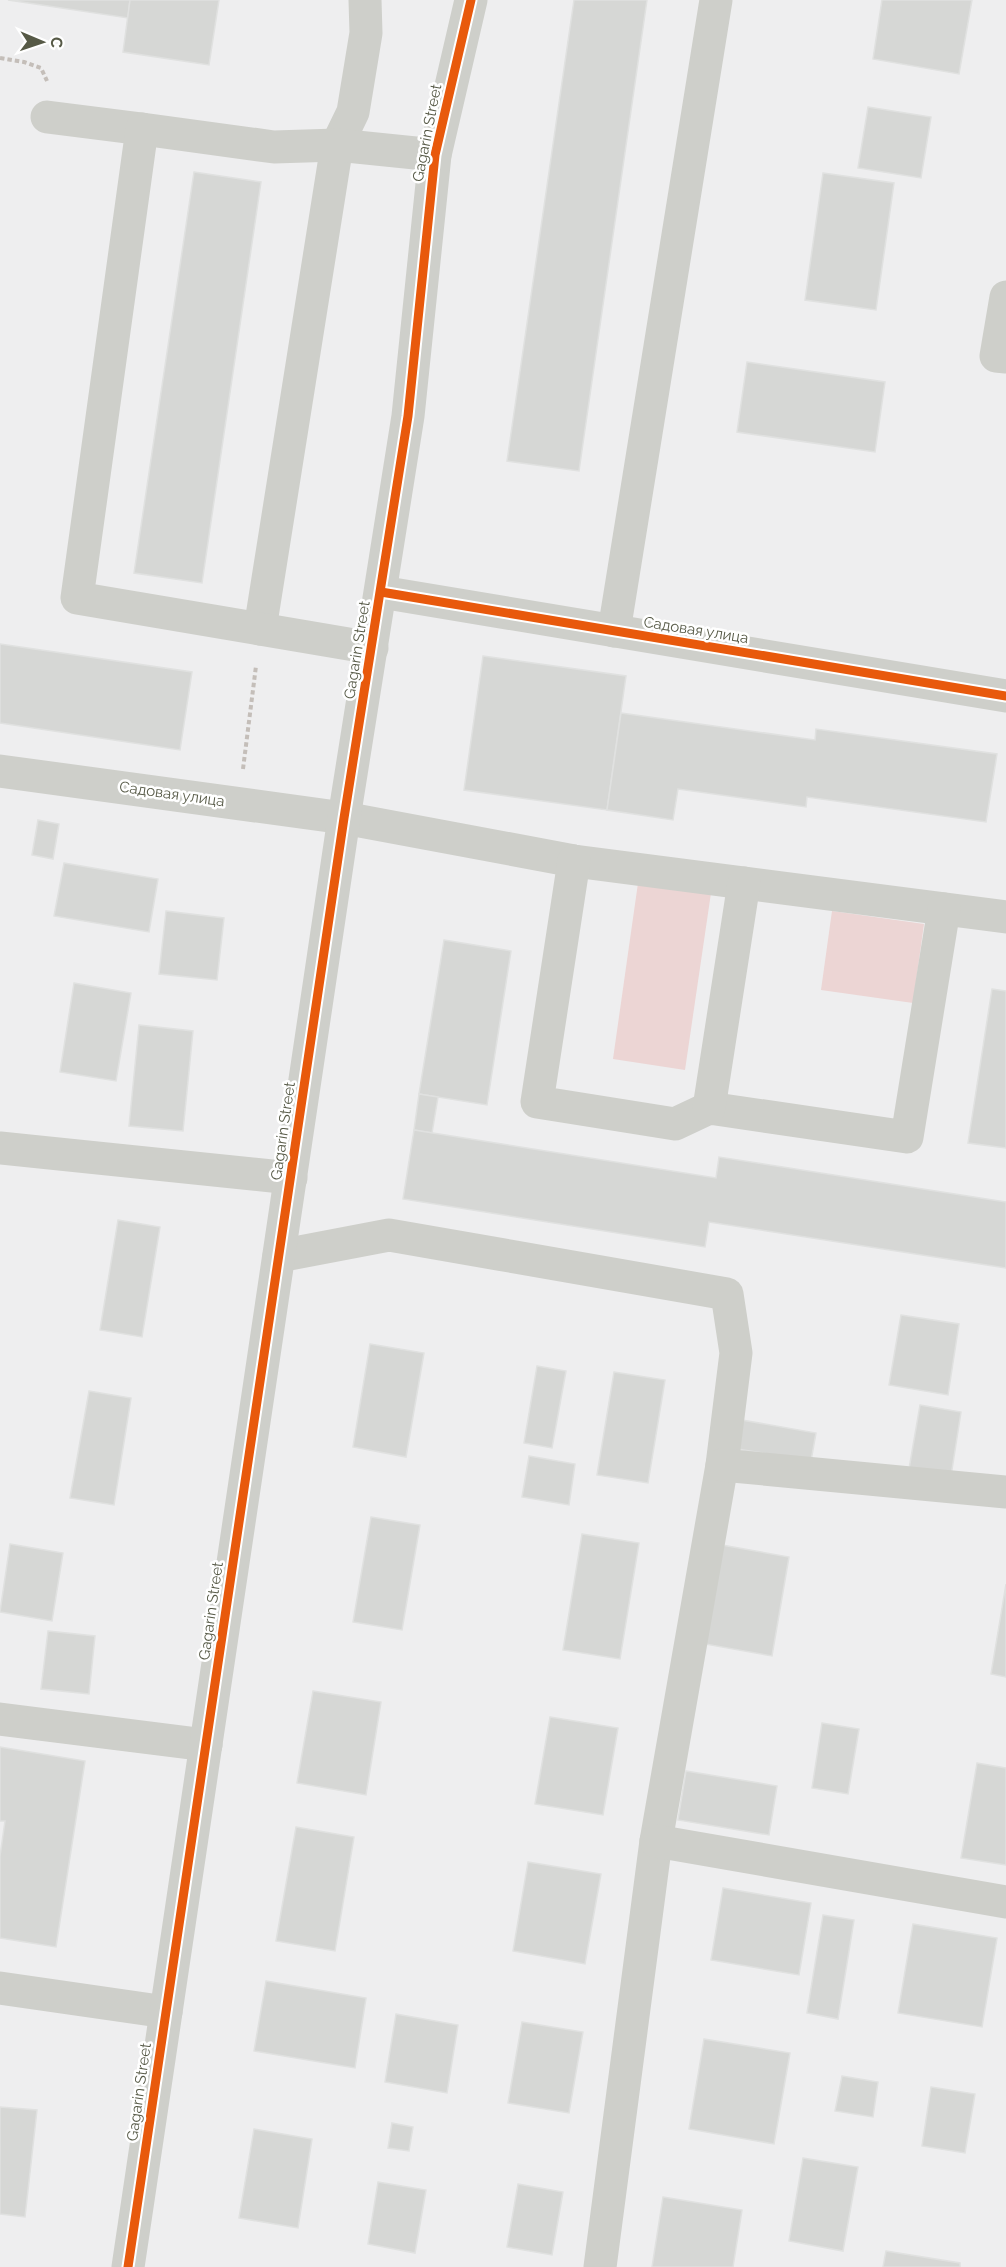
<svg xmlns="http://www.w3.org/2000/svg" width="1006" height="2267" font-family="Raleway,sans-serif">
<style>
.green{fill:#ecd5d4}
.building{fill:#d6d7d5;stroke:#e0e1e0;stroke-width:1.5}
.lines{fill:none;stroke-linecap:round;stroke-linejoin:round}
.path{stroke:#c4beb9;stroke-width:4;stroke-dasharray:4.5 3;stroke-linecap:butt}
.minor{stroke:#cecfca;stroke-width:33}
.cycleway-casing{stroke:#fff;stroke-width:13}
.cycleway{stroke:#e8590c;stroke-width:9}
.labels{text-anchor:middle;stroke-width:5;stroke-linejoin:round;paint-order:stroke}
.street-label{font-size:15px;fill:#565946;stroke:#fff}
</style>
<rect width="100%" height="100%" fill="#eeeeef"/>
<!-- green -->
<g class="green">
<polygon points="638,883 711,893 685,1070 613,1059"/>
<polygon points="832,911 924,924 913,1003 821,990"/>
</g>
<!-- building -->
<g class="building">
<polygon points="8,0 130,0 128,18"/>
<polygon points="130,0 219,0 209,65 123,52"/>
<polygon points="574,0 647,0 579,471 507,461"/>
<polygon points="882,0 972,0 959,74 873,59"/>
<polygon points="868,107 931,117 921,178 858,168"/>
<polygon points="194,172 261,182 202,583 134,573"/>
<polygon points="823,173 894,183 876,310 805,300"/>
<polygon points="747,362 885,382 875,452 737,432"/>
<polygon points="0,644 192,672 180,750 0,723"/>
<polygon points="483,656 626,676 607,810 464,790"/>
<polygon points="621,713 815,740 816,729 997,754 986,822 807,797 806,807 678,789 673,820 607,810"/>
<polygon points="38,820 59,824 53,859 32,855"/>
<polygon points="64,863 158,879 149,932 54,916"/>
<polygon points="166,911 224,918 217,980 159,974"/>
<polygon points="444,940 511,951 487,1105 419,1094"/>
<polygon points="74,983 131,993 116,1081 60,1072"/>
<polygon points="992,989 1006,991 1006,1148 968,1143"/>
<polygon points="139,1025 193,1031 183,1131 129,1126"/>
<polygon points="419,1094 438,1097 432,1133 414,1130"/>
<polygon points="414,1130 716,1178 719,1157 1006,1202 1006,1268 709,1222 705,1247 403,1199"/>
<polygon points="118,1220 160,1227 142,1337 100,1330"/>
<polygon points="901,1315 959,1324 948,1395 889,1385"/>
<polygon points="370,1344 424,1353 406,1457 353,1447"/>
<polygon points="537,1366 566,1371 552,1448 524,1443"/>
<polygon points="614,1372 665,1380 648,1483 597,1475"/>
<polygon points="89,1391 131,1398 114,1505 70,1498"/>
<polygon points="920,1405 961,1412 951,1476 909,1469"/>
<polygon points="742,1420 816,1433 811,1461 737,1449"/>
<polygon points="529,1456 575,1464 569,1505 522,1497"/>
<polygon points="371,1517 420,1525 402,1630 353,1622"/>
<polygon points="582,1534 639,1543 620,1659 563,1650"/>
<polygon points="10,1544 63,1553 52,1621 0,1612"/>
<polygon points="722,1545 789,1557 772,1656 705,1644"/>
<polygon points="1006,1584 1006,1677 991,1674"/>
<polygon points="48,1631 95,1636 89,1694 41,1689"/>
<polygon points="313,1691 381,1702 366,1795 297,1783"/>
<polygon points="550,1717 618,1728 603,1815 535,1804"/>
<polygon points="822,1723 859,1729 848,1794 812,1788"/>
<polygon points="0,1747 85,1761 56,1947 0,1938 0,1856 5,1821 0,1821"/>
<polygon points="977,1763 1006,1768 1006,1865 961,1858"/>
<polygon points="686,1771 777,1786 769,1835 678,1820"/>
<polygon points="296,1827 354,1837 335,1951 276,1941"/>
<polygon points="528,1862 601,1874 585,1964 513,1951"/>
<polygon points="723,1888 811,1903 799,1975 711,1960"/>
<polygon points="823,1915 854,1920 838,2019 807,2013"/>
<polygon points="913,1924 997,1938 982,2027 898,2013"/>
<polygon points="266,1981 366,1998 355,2068 254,2051"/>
<polygon points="396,2014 458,2025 447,2093 385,2082"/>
<polygon points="522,2022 583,2032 569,2113 508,2103"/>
<polygon points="704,2039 790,2053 774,2144 689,2129"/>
<polygon points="842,2076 878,2082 873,2117 835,2111"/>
<polygon points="931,2087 975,2094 965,2153 922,2146"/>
<polygon points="0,2107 37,2110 25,2217 0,2214"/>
<polygon points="392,2123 413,2127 409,2151 388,2148"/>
<polygon points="254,2129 312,2139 298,2228 239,2218"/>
<polygon points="803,2158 858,2167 843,2251 789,2241"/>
<polygon points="378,2182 426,2190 415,2253 368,2244"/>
<polygon points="518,2184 563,2192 552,2255 507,2247"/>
<polygon points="663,2197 742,2210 733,2267 652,2267"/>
<polygon points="886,2251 960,2263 960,2267 883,2267"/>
</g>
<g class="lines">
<!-- path -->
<g class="path">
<polyline points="0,58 24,62 41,68 47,81"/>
<polyline points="243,769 256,666"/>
</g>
<!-- minor -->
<g class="minor">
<polyline points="47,117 142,129"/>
<polyline points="1006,297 996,356 1006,357"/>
<polyline points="381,592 1006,696"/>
<polyline points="260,629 337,145 353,112 366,33 365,0"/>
<polyline points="614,631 716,0"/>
<polyline points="372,648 77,598 142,129 274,147 337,145 435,155"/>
<polyline points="0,771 344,818 574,861 1006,917"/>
<polyline points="574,861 537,1102 675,1124 709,1108 907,1137 944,909"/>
<polyline points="709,1108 744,883"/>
<polyline points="0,1148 291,1178"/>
<polyline points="279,1256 389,1235 727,1294 736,1353 722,1465 656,1841 600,2267"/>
<polyline points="722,1465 1006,1492"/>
<polyline points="0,1719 206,1745"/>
<polyline points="656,1841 1006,1902"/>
<polyline points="0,1988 166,2012"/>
<polyline points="128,2267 344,818 408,416 435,155 471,0"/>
</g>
<!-- cycleway casing -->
<g class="cycleway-casing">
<g id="cycleway">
<polyline points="381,592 1006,696"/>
<polyline points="128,2267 344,818 408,416 435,155 471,0"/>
</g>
</g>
<!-- cycleway -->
<use href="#cycleway" class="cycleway"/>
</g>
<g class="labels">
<!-- street labels -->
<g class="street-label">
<text transform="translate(427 133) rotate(-79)" y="5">Gagarin Street</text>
<text transform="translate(696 630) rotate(9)" y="5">Садовая улица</text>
<text transform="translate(357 650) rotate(-81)" y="5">Gagarin Street</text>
<text transform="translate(172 794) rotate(8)" y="5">Садовая улица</text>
<text transform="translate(283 1131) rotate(-82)" y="5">Gagarin Street</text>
<text transform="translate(211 1611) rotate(-82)" y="5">Gagarin Street</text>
<text transform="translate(139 2092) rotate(-82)" y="5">Gagarin Street</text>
</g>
</g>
<!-- north arrow -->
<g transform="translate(42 42) rotate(92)" stroke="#ffffff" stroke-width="4.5" paint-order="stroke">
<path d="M0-4.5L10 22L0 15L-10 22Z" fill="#565946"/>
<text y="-9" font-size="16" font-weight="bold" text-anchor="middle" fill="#565946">С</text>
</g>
</svg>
